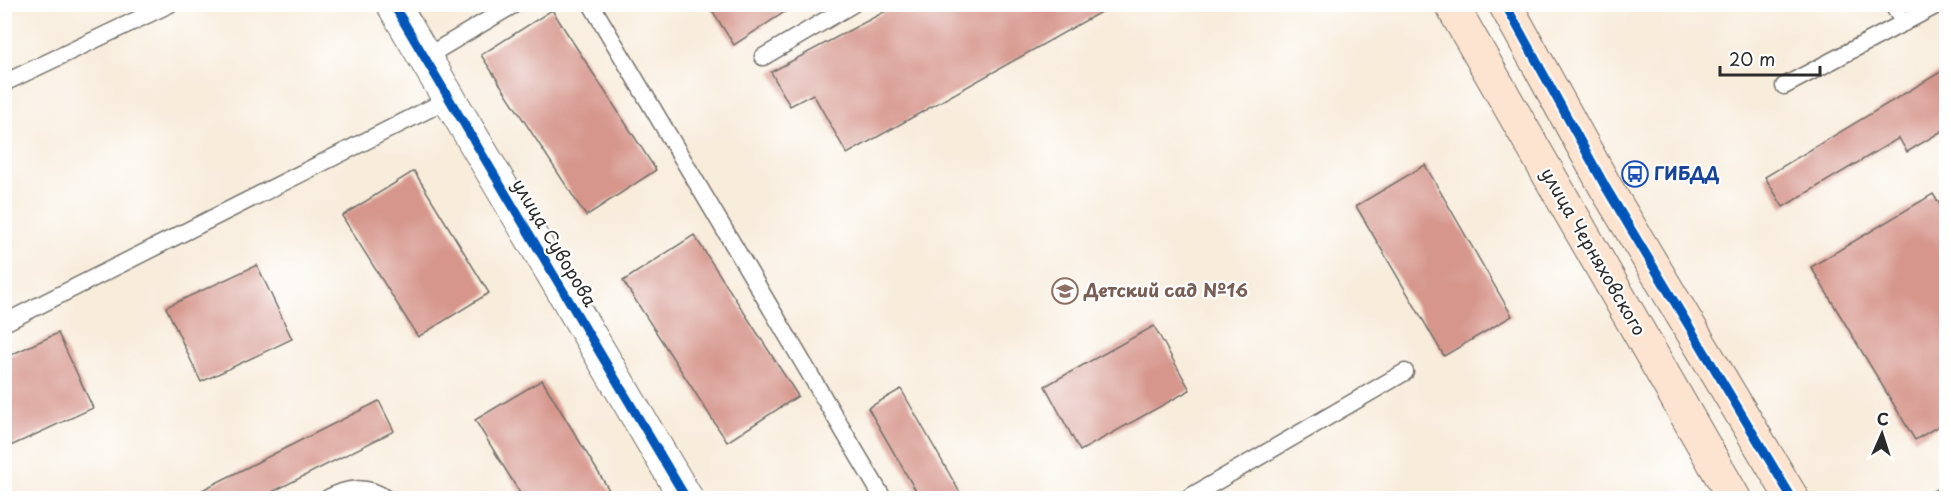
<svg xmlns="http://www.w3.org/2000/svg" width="1951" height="503" font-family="'Playpen Sans',sans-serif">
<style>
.building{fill:#d6968c}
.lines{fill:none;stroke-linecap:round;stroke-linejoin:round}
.lane-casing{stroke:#736f69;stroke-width:19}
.street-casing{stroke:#736f69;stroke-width:35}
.secondary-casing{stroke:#736f69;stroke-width:35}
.lane{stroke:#fff;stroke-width:16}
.street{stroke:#fff;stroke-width:33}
.secondary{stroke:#fde4d1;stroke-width:33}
.cycleway-casing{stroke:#fff;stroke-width:13}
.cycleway{stroke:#0057b8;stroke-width:9}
.labels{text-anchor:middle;stroke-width:4.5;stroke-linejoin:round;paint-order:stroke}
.transit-label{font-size:18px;font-weight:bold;fill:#164399;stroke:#fff;text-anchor:start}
.street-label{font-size:18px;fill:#2b2b2b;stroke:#fff}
.education-label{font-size:18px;font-weight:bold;fill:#785e54;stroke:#fff;text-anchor:start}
</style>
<rect width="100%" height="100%" fill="#fff"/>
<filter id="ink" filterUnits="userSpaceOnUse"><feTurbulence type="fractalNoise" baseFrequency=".0167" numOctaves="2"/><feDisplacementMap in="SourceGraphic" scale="12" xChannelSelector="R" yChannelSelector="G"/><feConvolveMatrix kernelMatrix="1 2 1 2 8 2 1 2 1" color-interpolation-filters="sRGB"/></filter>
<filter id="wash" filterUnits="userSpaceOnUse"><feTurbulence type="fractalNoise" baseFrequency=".008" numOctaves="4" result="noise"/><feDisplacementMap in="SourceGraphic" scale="24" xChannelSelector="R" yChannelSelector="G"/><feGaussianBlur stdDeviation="1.35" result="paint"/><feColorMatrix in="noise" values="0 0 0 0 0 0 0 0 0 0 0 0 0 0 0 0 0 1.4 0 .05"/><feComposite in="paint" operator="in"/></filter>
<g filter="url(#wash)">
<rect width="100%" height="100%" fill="#f8ecdb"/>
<g id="blocks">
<!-- building -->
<g class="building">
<polygon points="708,4 797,4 734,45"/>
<polygon points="899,4 1115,4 847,154 813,94 790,106 771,72"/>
<polygon points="552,10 656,170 586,216 481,55"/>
<polygon points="1947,68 1947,128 1907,152 1899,138 1783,207 1765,177"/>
<polygon points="1425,165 1512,316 1444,356 1356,206"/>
<polygon points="414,171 489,293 418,337 342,216"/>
<polygon points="1933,194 1947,216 1947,421 1915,440 1811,267"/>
<polygon points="694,235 798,396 727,442 623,281"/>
<polygon points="257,265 292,339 201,382 166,307"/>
<polygon points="1154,326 1190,390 1080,451 1045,386"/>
<polygon points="58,333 93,408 4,449 4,358"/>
<polygon points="542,380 614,498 523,498 475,420"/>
<polygon points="901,389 963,498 920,498 868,408"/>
<polygon points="379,401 394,431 260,498 186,498"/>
</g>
</g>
</g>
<g filter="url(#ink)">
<use href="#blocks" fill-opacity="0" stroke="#736f69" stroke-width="1.5"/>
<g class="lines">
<!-- lane casing -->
<g class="lane-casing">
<g id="lane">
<polyline points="591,4 883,498"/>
<polyline points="1892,4 1904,23"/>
<polyline points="763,57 853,4"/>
<polyline points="424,58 515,4"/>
<polyline points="4,83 170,4"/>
<polyline points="1784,86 1939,4"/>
<polyline points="4,323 449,99"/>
<path d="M328,498c18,-10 39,-13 57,0"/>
<polyline points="1188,498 1405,372"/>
<polyline points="1938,498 1946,494"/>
</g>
</g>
<!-- street casing -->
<g class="street-casing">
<polyline id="street" points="393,4 686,498"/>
</g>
<!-- secondary casing -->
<g class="secondary-casing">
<g id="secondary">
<polyline points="1451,4 1734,498"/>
<polyline points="1505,4 1605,186 1792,498"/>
</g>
</g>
<!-- lane -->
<use href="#lane" class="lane"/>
<!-- street -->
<use href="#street" class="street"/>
<!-- secondary -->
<use href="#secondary" class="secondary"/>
<!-- cycleway casing -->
<g class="cycleway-casing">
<g id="cycleway">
<polyline points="393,4 686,498"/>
<polyline points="1505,4 1605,186 1792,498"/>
</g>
</g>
<!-- cycleway -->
<use href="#cycleway" class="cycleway"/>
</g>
</g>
<!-- icons -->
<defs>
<g id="bus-ring" transform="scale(1.35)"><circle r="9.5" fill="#fff" stroke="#1a4fb4" stroke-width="1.5"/><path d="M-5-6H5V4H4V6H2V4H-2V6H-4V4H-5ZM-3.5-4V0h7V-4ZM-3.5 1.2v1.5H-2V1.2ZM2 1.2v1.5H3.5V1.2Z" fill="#1a4fb4"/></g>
<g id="school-ring" transform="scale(1.35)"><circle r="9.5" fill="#fff" stroke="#8d6e63" stroke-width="1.5"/><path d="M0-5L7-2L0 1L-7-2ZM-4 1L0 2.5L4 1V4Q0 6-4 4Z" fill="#8d6e63"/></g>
</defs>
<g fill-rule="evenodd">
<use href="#bus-ring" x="1635" y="174"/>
<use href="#school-ring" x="1065" y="291"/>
</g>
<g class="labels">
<!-- transit labels -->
<g class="transit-label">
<text x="1654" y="180">ГИБДД</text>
</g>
<!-- street labels -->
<g class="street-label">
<text transform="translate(554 243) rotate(59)" y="6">улица Суворова</text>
<text transform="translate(1593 252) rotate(60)" y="6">улица Черняховского</text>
</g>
<!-- education labels -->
<g class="education-label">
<text x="1084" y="297">Детский сад №16</text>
</g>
</g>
<!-- margin -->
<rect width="1951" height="503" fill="none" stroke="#fff" stroke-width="24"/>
<!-- north arrow -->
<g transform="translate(1882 434) rotate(3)" stroke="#ffffff" stroke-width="4.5" paint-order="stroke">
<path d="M0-4.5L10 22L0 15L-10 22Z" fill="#2b2b2b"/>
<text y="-9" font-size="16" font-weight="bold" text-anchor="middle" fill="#2b2b2b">С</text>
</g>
<!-- scale -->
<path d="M1720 66v9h100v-9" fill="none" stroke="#2b2b2b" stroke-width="3"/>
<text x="1729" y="66" font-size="18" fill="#2b2b2b" stroke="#ffffff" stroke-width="4.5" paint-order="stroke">20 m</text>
</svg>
